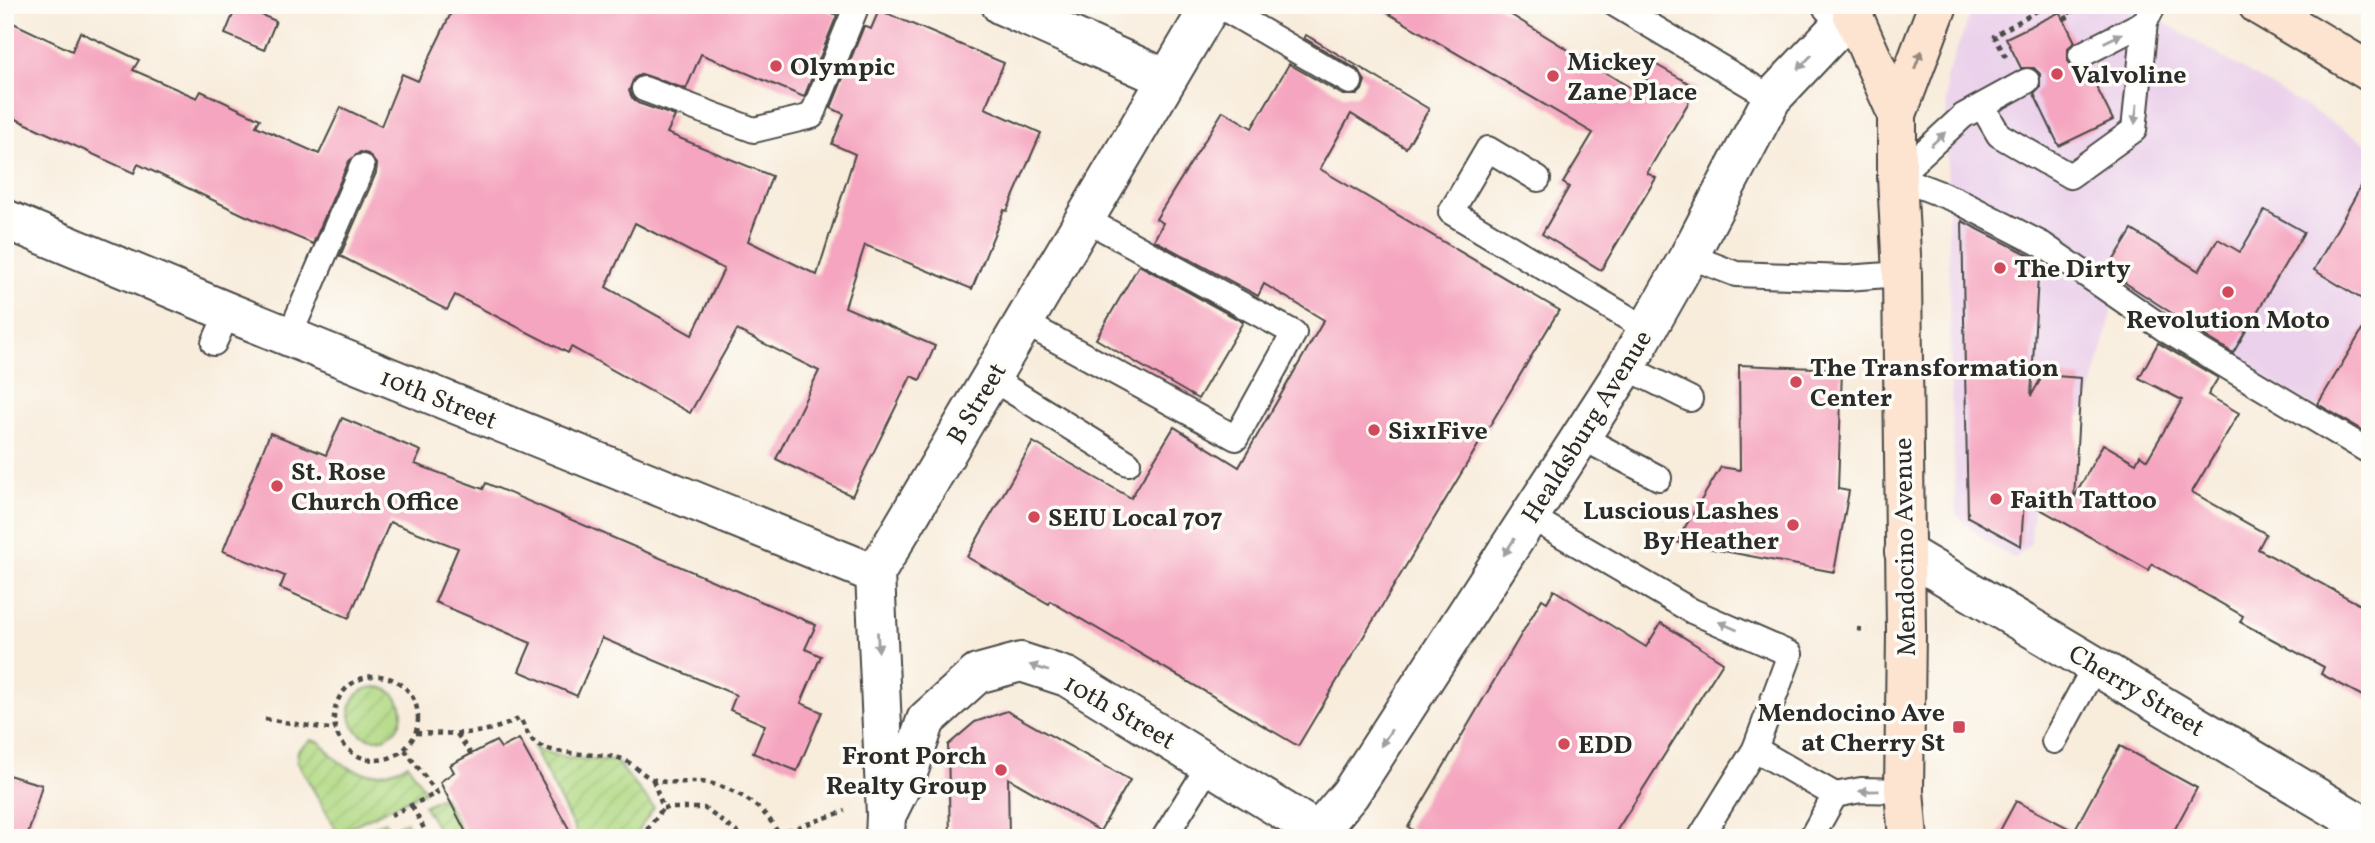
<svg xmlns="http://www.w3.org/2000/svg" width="2375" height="843" font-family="Vollkorn,serif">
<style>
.built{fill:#ebd1eb}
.grass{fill:url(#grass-dots);stroke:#6e8257;stroke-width:2}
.garden{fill:url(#garden-furrows);stroke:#6e8257;stroke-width:2}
.building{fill:#f5a5bf;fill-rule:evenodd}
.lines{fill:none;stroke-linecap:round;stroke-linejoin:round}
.service-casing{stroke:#4a4845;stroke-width:28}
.minor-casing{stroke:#4a4845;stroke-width:42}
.secondary-casing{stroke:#4a4845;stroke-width:42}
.path{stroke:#4a4845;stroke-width:4.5;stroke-dasharray:5 5;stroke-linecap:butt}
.service{stroke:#fff;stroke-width:24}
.minor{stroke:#fff;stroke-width:38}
.secondary{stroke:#fde4d1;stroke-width:38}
.oneway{fill:#a0a0a0}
.oneway2{fill:#94887e}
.poi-dot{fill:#d1495b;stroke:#fdfcf7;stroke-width:2.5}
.labels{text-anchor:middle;stroke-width:7;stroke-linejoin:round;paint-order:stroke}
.poi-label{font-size:26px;font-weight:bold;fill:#2b2b2b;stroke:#fdfcf7;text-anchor:start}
.street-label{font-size:26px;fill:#2b2b2b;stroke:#fdfcf7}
</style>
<defs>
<pattern id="grass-dots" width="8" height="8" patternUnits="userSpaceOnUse" patternTransform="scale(1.75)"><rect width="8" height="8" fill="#b1d983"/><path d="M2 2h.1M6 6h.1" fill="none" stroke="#98ba71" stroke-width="1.8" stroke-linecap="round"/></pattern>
<pattern id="garden-furrows" width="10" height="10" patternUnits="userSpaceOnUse" patternTransform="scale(1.75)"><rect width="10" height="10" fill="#b1d983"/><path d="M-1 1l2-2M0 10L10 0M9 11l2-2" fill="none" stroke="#98ba71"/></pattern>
</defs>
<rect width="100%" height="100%" fill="#fdfcf7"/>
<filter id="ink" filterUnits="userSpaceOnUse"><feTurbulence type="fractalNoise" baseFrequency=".0143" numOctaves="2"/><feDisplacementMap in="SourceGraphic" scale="14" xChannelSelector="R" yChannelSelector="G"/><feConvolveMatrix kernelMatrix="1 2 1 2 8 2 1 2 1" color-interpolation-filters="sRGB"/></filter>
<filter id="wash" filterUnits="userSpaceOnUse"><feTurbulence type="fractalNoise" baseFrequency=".00686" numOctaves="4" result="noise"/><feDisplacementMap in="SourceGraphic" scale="28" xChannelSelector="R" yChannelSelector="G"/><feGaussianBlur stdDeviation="1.57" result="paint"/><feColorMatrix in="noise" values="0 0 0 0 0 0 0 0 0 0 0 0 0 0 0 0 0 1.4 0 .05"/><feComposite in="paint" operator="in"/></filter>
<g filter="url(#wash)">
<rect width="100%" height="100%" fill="#f8ecdb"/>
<!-- built -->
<polygon class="built" points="1974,5 2135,5 2370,145 2370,441 2107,283 2111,316 2094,382 2082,416 2036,445 2031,543 2015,559 1987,542 1956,515 1951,388 1946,77"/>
<!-- grass -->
<polygon class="grass" points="385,821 390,830 406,822 414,838 353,838"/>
<!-- garden -->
<g class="garden">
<circle cx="376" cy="713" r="26"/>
<path d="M311,740l9,2c23,30 52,41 88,22l17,27 -87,42 -41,-72 1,-11z"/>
<path d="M534,748c26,11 54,12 82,13l38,47 -21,30h-54z"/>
<polygon points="443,796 465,838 443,838 424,806"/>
</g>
<g id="blocks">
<!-- building -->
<g class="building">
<polygon points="237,5 276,21 264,50 225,34"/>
<path d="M455,5h360l22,10 -33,82 -103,-43 -15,35 -44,-15 -8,4 -5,13 3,7 6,5 37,13 -8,17 105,43 -24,65 69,34 38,-121 -23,-10 12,-30 -13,-6 33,-82 7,3 8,-19 125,53 -19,45 56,25 -34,78 -3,-1 -32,79 -107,-44 -20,62 90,39 -15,34 -9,-4 -59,120 -76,-37 43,-88 -82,-41 -47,83 -119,-66 -3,6 -113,-58 -8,15 -107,-54 36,-83 1,-8 -9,-11 -8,-2 -11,9 -36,83 -69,-29 -106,-51 -4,9 -129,-59v-95l67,32 8,-19 59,28 -6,10 64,28 4,-7 59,28 -4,7 63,28 22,-47 40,19 21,-52 16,7zM635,223l89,46 -32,66 -86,-48z"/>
<polygon points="1374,5 1495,5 1639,93 1655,64 1697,88 1647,173 1656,178 1601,270 1542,234 1569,187 1563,183 1593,133"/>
<polygon points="2060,12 2075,42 2068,48 2068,61 2074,68 2081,70 2087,68 2113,120 2059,146 2034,94 2040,88 2040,74 2034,68 2021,68 2006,38"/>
<polygon points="1306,35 1429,109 1406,148 1351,114 1320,169 1559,310 1298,746 1050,601 1049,604 967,557 1033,442 1131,498 1174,427 1239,467 1324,320 1264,284 1258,296 1154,240 1163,223 1156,219 1223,111 1252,128 1289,64 1343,95 1357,95 1362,90 1365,81 1358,70 1304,38"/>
<polygon points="2370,170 2370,304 2314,270"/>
<polygon points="2265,210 2304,232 2233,353 2174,317 2172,316 2173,314 2107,271 2132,230 2199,271 2218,239 2240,252"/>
<polygon points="1962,221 2039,260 2031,396 2043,375 2081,378 2074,498 2103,444 2136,463 2140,455 2147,460 2182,400 2139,378 2158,343 2218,378 2208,395 2239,413 2192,492 2266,534 2258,549 2370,610 2370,700 2321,674 2324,667 2240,622 2243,616 2152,564 2149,570 2024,500 2021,546 1968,517"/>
<polygon points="1139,265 1243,322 1198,399 1096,339"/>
<polygon points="2370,317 2370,435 2318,404"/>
<polygon points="1739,365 1842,369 1838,489 1849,491 1834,572 1676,542 1721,467 1740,470"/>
<polygon points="342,418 421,451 415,464 483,489 486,483 816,625 805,649 821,656 801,703 822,712 797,771 753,753 765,725 730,710 736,695 602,638 577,696 519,671 531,643 435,602 458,548 390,522 349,618 280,588 285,576 223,551 270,433 326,455"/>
<polygon points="1554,590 1646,647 1661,623 1723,662 1612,838 1426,838 1408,827 1542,599 1547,602"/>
<polygon points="1007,711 1130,780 1100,831 1008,778 1009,838 950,838 948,745 975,722"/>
<polygon points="519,739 574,838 469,838 440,782 454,772 450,765 496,741 501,748"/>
<polygon points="2120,746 2197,788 2170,838 1996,838 2016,801 2074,831"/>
<polygon points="5,774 42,785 27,838 5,838"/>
</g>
</g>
</g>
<g filter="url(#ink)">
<use href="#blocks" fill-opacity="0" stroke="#4a4845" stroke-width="2"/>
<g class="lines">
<!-- service casing -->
<g class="service-casing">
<g id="service">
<polyline points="1218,5 1350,82"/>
<polyline points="1616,5 1772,98"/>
<polyline points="2081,55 2145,22"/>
<polyline points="2027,81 1963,116 1897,177 1956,200 2043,245 2166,330 2370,452"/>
<polyline points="644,89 754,130 812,116 857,5"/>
<polyline points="1982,106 1999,135 2070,176 2134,130 2145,22 2154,5"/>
<polyline points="1538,179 1488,149 1451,212 1648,330"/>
<polyline points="1689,256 1736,274 1846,278 1902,274"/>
<polyline points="1023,322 1236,438 1294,333 1085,219"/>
<polyline points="289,337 362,167"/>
<polyline points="214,343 228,312"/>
<polyline points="1626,367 1690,399"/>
<polyline points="991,378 1128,463"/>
<polyline points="1581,437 1659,478"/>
<polyline points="1529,516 1692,611 1790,654 1755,749 1700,838"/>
<polyline points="2054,741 2095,666"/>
<polyline points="1755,749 1835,795 1811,838"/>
<polyline points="1835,795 1861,790 1904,791"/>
<polyline points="1164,838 1210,764"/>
</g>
</g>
<!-- minor casing -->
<g class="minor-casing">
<g id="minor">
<polyline points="1001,5 1167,79"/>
<polyline points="5,219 228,312 875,574"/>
<polyline points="1904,552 2370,829"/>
<polyline points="888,812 909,770 926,720 977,674 1021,662 1067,677 1328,838"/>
<polyline points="885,838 886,815 875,574 1211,5"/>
<polyline points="1313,838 1350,794 1626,367 1689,256 1772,98 1852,13 1832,5"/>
</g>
</g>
<!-- secondary casing -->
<g class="secondary-casing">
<g id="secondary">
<polyline points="1853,5 1852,13 1897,114 1897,177 1902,274 1906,632 1904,791 1908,838"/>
<polyline points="2258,5 2370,72"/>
<polyline points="1897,114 1938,5"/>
</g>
</g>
<!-- path -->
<g class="path">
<polyline points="2064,19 2072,15 2066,5"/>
<polyline points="2006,57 1994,36 2047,5"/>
<polyline points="1857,629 1867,630"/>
<circle cx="376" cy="718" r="42"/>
<polyline points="265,719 335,730"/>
<path d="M416,733c37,1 71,3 104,-15 4,8 8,18 14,24 15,14 65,11 85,16 13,3 23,18 36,22 18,5 37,0 54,3 28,6 61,27 71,55"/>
<polyline points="457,734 471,754"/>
<polyline points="653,780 663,808"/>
<polyline points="412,806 429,838"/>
<polyline points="663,808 704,808 738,833 738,838"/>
<polyline points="391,815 437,793 405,750"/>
<polyline points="778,834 845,811"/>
<polyline points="641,838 663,808"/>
</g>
<!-- service -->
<use href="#service" class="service"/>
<!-- minor -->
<use href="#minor" class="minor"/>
<!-- secondary -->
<use href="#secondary" class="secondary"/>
</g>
<!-- one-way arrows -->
<defs><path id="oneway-solid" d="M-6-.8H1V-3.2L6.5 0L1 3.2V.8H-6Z" transform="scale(1.75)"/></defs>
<g class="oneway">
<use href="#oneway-solid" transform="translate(2113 38) rotate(-27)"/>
<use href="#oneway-solid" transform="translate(1805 62) rotate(134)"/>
<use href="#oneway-solid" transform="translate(2136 114) rotate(96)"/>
<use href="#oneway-solid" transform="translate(1938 139) rotate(-43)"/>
<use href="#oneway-solid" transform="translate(1509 547) rotate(123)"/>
<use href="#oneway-solid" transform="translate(1728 626) rotate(-156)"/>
<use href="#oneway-solid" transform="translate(878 642) rotate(87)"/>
<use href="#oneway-solid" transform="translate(1039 668) rotate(-162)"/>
<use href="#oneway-solid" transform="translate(1386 738) rotate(123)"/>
<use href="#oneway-solid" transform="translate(1869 791) rotate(179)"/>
</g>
<use class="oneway2" href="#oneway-solid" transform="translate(1918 60) rotate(-69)"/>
</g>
<!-- markers -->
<g class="poi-dot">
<circle cx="776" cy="66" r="7"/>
<circle cx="2057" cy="74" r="7"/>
<circle cx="1553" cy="76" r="7"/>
<circle cx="2000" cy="268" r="7"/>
<circle cx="2228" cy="292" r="7"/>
<circle cx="1796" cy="382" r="7"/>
<circle cx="1374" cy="430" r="7"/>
<circle cx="277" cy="486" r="7"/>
<circle cx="1996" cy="499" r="7"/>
<circle cx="1034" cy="517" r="7"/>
<circle cx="1793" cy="525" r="7"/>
<rect x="1952" y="720" width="14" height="14" rx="3.5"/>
<circle cx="1564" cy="744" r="7"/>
<circle cx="1001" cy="770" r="7"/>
</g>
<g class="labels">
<!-- poi labels -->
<g class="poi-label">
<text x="1567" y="70">Mickey<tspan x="1567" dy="30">Zane Place</tspan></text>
<text x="790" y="75">Olympic</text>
<text x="2071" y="83">Valvoline</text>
<text x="2014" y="277">The Dirty</text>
<text x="2228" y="328" text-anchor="middle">Revolution Moto</text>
<text x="1810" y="376">The Transformation<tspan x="1810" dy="30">Center</tspan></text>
<text x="1388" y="439">Six1Five</text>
<text x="291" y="480">St. Rose<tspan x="291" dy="30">Church Office</tspan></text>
<text x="2010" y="508">Faith Tattoo</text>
<text x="1779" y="519" text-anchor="end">Luscious Lashes<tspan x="1779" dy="30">By Heather</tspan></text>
<text x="1048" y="526">SEIU Local 707</text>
<text x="1945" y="721" text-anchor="end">Mendocino Ave<tspan x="1945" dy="30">at Cherry St</tspan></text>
<text x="1578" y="753">EDD</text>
<text x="987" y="764" text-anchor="end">Front Porch<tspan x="987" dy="30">Realty Group</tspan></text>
</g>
<!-- street labels -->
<g class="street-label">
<text transform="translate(439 398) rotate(22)" y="9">10th Street</text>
<text transform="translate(976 403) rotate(-59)" y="9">B Street</text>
<text transform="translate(1586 426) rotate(-58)" y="9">Healdsburg Avenue</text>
<text transform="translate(1904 547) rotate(-91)" y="9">Mendocino Avenue</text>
<text transform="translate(2137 690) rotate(31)" y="9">Cherry Street</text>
<text transform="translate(1120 711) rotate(30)" y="9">10th Street</text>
</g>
</g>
<!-- margin -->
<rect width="2375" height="843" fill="none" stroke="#fdfcf7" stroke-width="28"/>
</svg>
